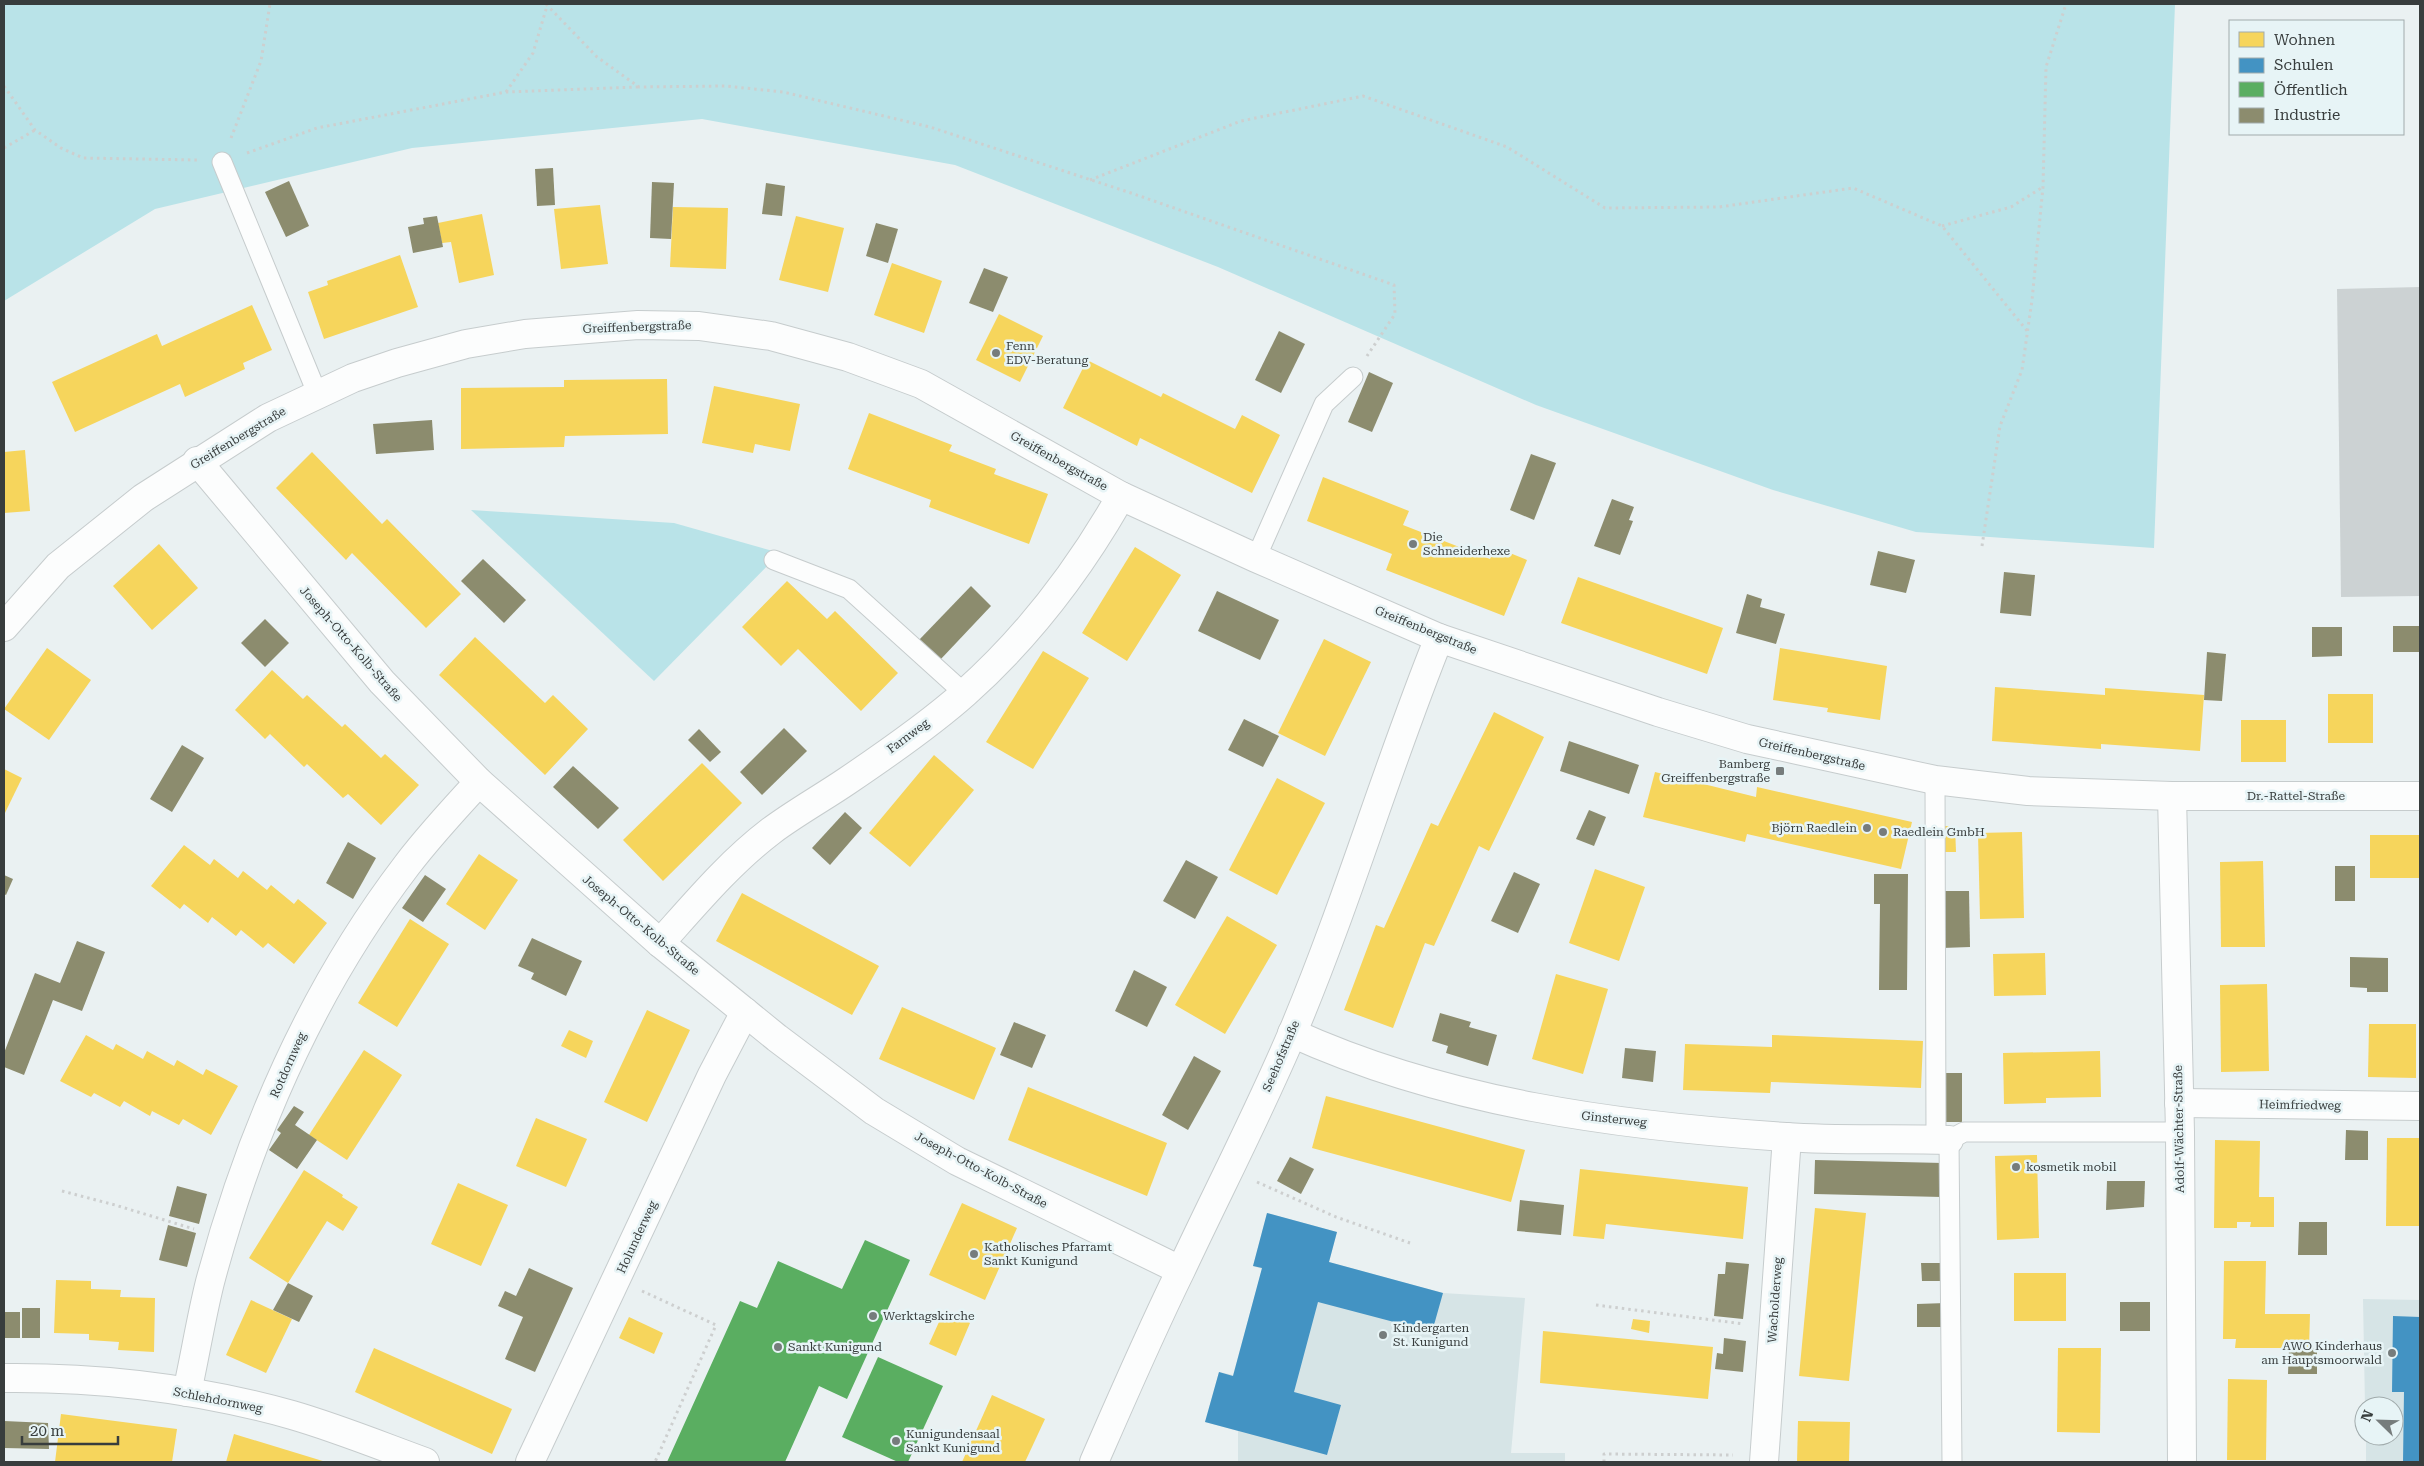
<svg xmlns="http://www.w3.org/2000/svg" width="2424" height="1466" font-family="'Roboto Serif',serif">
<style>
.built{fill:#d6e4e6}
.green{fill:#b9e3e8}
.homes{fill:#f6d55c}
.schools{fill:#4393c3}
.public{fill:#5aae61}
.industry{fill:#8c8c6e}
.building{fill:#ccd2d3}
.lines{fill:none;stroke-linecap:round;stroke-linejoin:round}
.lane-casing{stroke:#c6cccd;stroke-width:21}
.street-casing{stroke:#c6cccd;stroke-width:30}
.path{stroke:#cdcfcf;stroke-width:3;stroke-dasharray:2.5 4;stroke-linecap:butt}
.lane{stroke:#fcfdfd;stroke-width:19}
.street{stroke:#fcfdfd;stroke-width:28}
.poi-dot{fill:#767c7c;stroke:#e7f4f6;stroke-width:2}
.labels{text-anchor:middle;stroke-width:5;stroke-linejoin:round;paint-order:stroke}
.street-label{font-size:12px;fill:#383d3d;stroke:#e7f4f6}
.poi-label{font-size:12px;fill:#383d3d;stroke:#e7f4f6;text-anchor:start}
</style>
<rect width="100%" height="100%" fill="#eaf1f2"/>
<!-- built -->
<g class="built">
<polygon points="1267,1213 1337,1232 1329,1262 1443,1293 1525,1298 1511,1453 1565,1453 1565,1462 1238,1462 1238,1431 1205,1422 1219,1372 1233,1375 1262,1269 1253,1266"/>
<polygon points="2363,1299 2420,1300 2420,1462 2366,1462 2366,1436 2394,1436 2394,1406 2365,1406"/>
</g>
<!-- green -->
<g class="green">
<polygon points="4,4 2175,4 2154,548 1916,532 1773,490 1536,405 1218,267 955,165 702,119 412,148 155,209 4,301"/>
<polygon points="471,510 674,523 780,553 654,681"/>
</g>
<!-- homes -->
<g class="homes">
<polygon points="600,205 608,264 561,269 554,209"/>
<polygon points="673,207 728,208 726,269 670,267"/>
<polygon points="482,214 494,275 459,283 451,242 442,243 438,223"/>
<polygon points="796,216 844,228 828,292 779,280"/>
<polygon points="400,255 418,307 324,339 308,292 328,285 327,281"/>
<polygon points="892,263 942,281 924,333 874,315"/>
<polygon points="252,305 272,350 243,363 245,369 185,397 180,384 75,432 52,382 157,334 162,346"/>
<polygon points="999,314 1043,336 1020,382 976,360"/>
<polygon points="1087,360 1161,397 1163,393 1235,429 1242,415 1280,435 1252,493 1140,438 1137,446 1063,408"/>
<polygon points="667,379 668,434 565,436 564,447 461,449 461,388 564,387 564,380"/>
<polygon points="714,386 800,404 790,451 755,444 753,453 702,443"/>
<polygon points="869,413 952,445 949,451 996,469 994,474 1048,494 1029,544 929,507 931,500 848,469"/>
<polygon points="25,450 30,511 4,513 4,452"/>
<polygon points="312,452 382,524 387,519 461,594 426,628 352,553 346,560 276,488"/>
<polygon points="1323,477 1409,511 1403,525 1490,559 1495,547 1527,560 1504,616 1386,570 1392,554 1307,521"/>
<polygon points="159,544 198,588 152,630 113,586"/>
<polygon points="1135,547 1181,575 1127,661 1082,633"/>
<polygon points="1578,577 1723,628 1707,674 1561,623"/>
<polygon points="787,581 827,619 835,611 898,673 861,711 798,649 781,666 742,627"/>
<polygon points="475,637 545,703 553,695 588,729 545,775 439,675"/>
<polygon points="1324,639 1371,662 1325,756 1278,733"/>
<polygon points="47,648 91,680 49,740 4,709"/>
<polygon points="1780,648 1887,666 1880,720 1827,712 1828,708 1773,700"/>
<polygon points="1043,651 1089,678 1033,769 986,742"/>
<polygon points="272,670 303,699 307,695 342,727 345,724 381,758 385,754 419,785 381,825 348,794 343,798 307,764 304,767 270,734 265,739 235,710"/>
<polygon points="1995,687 2105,695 2105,688 2204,695 2200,751 2101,744 2101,749 1992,741"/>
<rect x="2328" y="694" width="45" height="49"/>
<polygon points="1494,712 1544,737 1489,851 1479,846 1434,946 1425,943 1393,1028 1344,1010 1376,925 1384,928 1431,823 1438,826"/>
<rect x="2241" y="720" width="45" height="42"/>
<polygon points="934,755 974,790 910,867 869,833"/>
<polygon points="702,763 742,803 663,881 623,840"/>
<polygon points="4,769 22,778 4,815"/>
<polygon points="1655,772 1756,797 1757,787 1912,822 1901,869 1747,834 1745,842 1643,817"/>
<polygon points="1277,778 1325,803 1277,895 1229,870"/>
<polygon points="1943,826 1955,826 1956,852 1943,852"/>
<polygon points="2022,832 2024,918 1980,919 1978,833"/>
<rect x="2370" y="835" width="50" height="43"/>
<polygon points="184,845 210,865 214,859 238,878 243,871 267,890 271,885 294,904 298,899 327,923 294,964 268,943 263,948 241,930 236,936 212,917 208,923 184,904 180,909 151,886"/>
<polygon points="479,854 518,880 485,930 446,904"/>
<polygon points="2263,861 2265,947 2221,947 2220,862"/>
<polygon points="1595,869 1645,887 1619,961 1569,943"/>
<polygon points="742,893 879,966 852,1015 716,941"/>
<polygon points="1227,916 1277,945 1225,1034 1175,1005"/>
<polygon points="410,919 449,944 397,1027 358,1003"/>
<polygon points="2045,953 2046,995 1994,996 1993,954"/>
<polygon points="1556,974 1608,989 1583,1074 1532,1059"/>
<polygon points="2267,984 2269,1071 2221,1072 2220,985"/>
<polygon points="902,1007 996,1048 974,1100 879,1059"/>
<polygon points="647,1010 690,1030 647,1122 604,1102"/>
<polygon points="2369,1024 2416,1024 2416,1078 2368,1077"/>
<polygon points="569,1030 593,1041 586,1058 561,1046"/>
<polygon points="86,1035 113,1050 116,1044 143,1059 147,1051 174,1066 177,1060 203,1075 206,1069 238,1086 211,1135 183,1119 179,1125 152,1111 150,1116 124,1101 120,1107 94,1093 91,1097 60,1081"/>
<polygon points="1772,1035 1923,1041 1921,1088 1771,1082 1770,1093 1683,1090 1685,1044 1772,1047"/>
<polygon points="364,1050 402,1075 347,1160 309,1135"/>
<polygon points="2100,1051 2101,1097 2046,1098 2046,1103 2004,1104 2003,1053"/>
<polygon points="1028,1087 1167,1143 1147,1196 1008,1140"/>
<polygon points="1326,1096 1525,1150 1511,1202 1312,1148"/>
<polygon points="536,1118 587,1139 566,1187 516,1166"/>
<polygon points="2387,1138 2420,1138 2420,1226 2386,1226"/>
<polygon points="2215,1140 2260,1141 2259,1197 2274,1197 2274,1227 2250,1227 2251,1222 2237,1222 2237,1228 2214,1228"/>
<polygon points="2037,1155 2039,1238 1997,1240 1995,1156"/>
<polygon points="1580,1169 1748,1187 1743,1239 1606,1224 1604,1239 1573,1236"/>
<polygon points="304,1170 343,1195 342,1197 358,1207 343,1231 327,1221 288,1283 249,1258"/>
<polygon points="458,1183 508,1205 481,1266 431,1244"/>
<polygon points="962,1203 1017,1228 985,1300 929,1275"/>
<polygon points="1815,1208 1866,1213 1849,1381 1799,1376"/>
<polygon points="2224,1261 2266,1261 2265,1314 2310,1314 2309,1348 2235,1348 2236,1339 2223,1339"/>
<rect x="2014" y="1273" width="52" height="48"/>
<polygon points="56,1280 91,1281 91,1289 121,1290 120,1297 155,1298 154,1352 118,1350 119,1342 89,1340 89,1334 54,1333"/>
<polygon points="251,1300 292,1319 266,1373 226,1355"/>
<polygon points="944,1311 970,1323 956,1356 929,1344"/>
<polygon points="629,1317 663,1333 654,1354 619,1338"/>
<polygon points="1633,1319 1650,1321 1649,1333 1631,1329"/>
<polygon points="1543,1331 1713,1347 1708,1399 1540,1383"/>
<polygon points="374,1348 512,1409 492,1454 355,1392"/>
<polygon points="2058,1348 2101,1348 2100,1433 2057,1432"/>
<polygon points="2228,1379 2267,1380 2266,1460 2227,1460"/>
<polygon points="992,1395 1045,1419 1025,1462 962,1462"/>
<polygon points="61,1414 177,1429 172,1462 55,1462"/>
<polygon points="1798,1421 1850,1422 1849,1462 1797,1462"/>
<polygon points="234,1434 326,1462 226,1462"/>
</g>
<!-- schools -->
<g class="schools">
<polygon points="1267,1213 1337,1232 1329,1262 1443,1293 1432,1332 1318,1302 1294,1392 1341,1405 1327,1455 1205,1422 1219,1372 1233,1376 1262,1268 1253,1266"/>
<polygon points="2393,1316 2420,1317 2420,1462 2403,1462 2404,1392 2392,1392"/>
</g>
<!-- public -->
<g class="public">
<polygon points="865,1240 910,1260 847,1399 819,1386 785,1462 667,1462 740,1301 757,1308 778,1261 842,1289"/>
<polygon points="878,1357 943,1386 908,1462 898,1462 842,1437"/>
</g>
<!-- industry -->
<g class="industry">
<polygon points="553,168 555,205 537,206 535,169"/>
<polygon points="289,181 309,226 286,237 265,192"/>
<polygon points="652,182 674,183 671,239 650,238"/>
<polygon points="766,183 785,186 782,216 762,214"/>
<polygon points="437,216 443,247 413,253 408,227 424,224 423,218"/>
<polygon points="876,223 898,229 888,263 866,256"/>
<polygon points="984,268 1008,277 993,312 969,303"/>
<polygon points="1279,331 1305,344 1281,393 1255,380"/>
<polygon points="1369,372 1393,383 1372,432 1348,422"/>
<polygon points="432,420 434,450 376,454 373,424"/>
<polygon points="1531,454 1556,463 1534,520 1510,510"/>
<polygon points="1612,499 1634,507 1629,520 1633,521 1620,555 1594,546"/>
<polygon points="1878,551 1915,560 1906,593 1870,585"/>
<polygon points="483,559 526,600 504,623 461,581"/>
<polygon points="2004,572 2035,575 2031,616 2000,613"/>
<polygon points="971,586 991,606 940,660 919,640"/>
<polygon points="1217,591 1279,620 1260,660 1198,631"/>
<polygon points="1747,594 1762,599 1760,607 1785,614 1776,644 1736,633"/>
<polygon points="265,619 289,643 265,667 241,643"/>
<rect x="2393" y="626" width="27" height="26"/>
<polygon points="2312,627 2342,627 2342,656 2312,657"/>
<polygon points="2207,652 2226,654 2222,701 2204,700"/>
<polygon points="1244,719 1279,736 1263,767 1228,750"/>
<polygon points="784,728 807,751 762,795 740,772"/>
<polygon points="699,729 721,752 710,762 688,740"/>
<polygon points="1569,741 1639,765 1629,794 1560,771"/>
<polygon points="182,745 204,758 172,812 150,799"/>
<polygon points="573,766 619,808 598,829 553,787"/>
<polygon points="1589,810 1606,817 1594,846 1576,839"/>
<polygon points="845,812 862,828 830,865 812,848"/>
<polygon points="348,842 376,858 353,899 326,883"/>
<polygon points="1186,860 1218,877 1195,919 1163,901"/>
<rect x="2335" y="866" width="20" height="35"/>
<polygon points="1514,872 1540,884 1518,933 1491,921"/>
<polygon points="1874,874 1908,874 1907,990 1879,990 1880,904 1874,904"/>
<polygon points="4,875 13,879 6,895 4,894"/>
<polygon points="425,875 446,889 423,922 402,908"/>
<polygon points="1941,891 1969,891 1970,947 1942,948"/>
<polygon points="532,938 582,961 566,996 531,979 534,973 518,966"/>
<polygon points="77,941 105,952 82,1011 53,1000 24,1075 4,1067 4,1053 35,973 60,983"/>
<polygon points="2350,957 2388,958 2388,992 2367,992 2367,988 2350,987"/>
<polygon points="1134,970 1167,987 1147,1027 1115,1011"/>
<polygon points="1440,1013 1471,1022 1469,1027 1497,1035 1488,1066 1446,1053 1448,1046 1432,1041"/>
<polygon points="1014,1022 1046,1035 1032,1068 1000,1055"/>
<polygon points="1625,1048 1656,1051 1653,1082 1622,1078"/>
<polygon points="1194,1056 1221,1071 1188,1130 1162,1115"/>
<polygon points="1945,1073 1962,1073 1962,1122 1944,1122"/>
<polygon points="294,1106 304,1112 295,1125 317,1140 297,1169 269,1150 281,1133 277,1130"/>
<polygon points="2346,1130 2368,1131 2368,1160 2345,1160"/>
<polygon points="1290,1157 1314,1169 1301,1194 1277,1181"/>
<polygon points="1815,1160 1943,1163 1942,1197 1814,1194"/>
<polygon points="2107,1181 2145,1181 2144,1207 2106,1210"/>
<polygon points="177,1186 207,1194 199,1224 169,1216"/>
<polygon points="1520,1200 1564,1205 1561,1235 1517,1231"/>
<polygon points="2299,1222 2327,1222 2327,1255 2298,1255"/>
<polygon points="168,1225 196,1233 187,1267 159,1260"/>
<polygon points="1726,1262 1749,1264 1743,1319 1714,1316 1718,1274 1725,1274"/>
<polygon points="1921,1263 1945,1263 1945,1281 1922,1281"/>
<polygon points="529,1268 573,1288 535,1372 505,1359 523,1317 498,1306 505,1291 516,1296"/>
<polygon points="288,1283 313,1296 299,1322 273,1310"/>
<rect x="2120" y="1302" width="30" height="29"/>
<polygon points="1946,1303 1947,1327 1917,1327 1917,1304"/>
<rect x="22" y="1308" width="18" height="30"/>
<rect x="4" y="1312" width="16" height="26"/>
<polygon points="1724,1338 1746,1341 1743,1372 1715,1369 1717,1353 1723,1354"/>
<polygon points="2289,1348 2317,1348 2317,1374 2288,1374"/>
<polygon points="4,1421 48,1423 49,1449 4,1448"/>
</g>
<!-- building -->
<polygon class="building" points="2420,287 2420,596 2341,597 2337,289"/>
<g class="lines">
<!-- lane casing -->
<g class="lane-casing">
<g id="lane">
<polyline points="222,162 317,393"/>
<polyline points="1256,558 1324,404 1353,377"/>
<polyline points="774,560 849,589 964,693"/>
<polyline points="1935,780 1936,1139"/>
<polyline points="1952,1462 1949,1140 1964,1132 2180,1132"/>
</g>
</g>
<!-- street casing -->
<g class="street-casing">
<g id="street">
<polyline points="197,461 382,682 479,782 660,943 777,1038 874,1111 957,1161 1180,1270"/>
<polyline points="4,627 58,566 143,498 268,418 353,378 397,363 466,344 525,334 638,325 699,326 771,336 848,357 921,384 1121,496 1256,558 1439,638 1658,712 1747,739 1935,780 2028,791 2172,796 2420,796"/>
<polyline points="2172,796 2180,1132 2182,1462"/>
<path d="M660,943c35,-39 69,-80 111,-112 24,-18 51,-33 76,-50 40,-27 82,-56 118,-88 64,-57 114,-123 156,-197"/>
<path d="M1292,1033c154,70 326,93 494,104 54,4 109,1 163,3"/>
<polyline points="2179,1103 2420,1106"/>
<path d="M4,1378c96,-1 195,11 288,37 45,13 89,31 133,47"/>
<path d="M187,1392c8,-36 14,-74 23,-110 40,-150 103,-294 197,-417 22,-29 47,-56 72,-83"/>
<polyline points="530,1462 712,1075 745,1012"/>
<path d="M1094,1462c28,-64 56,-129 87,-192 37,-79 77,-156 111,-236 55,-130 94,-265 147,-396"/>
<polyline points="1764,1462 1787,1137"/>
</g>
</g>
<!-- path -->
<g class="path">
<polyline points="546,4 597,57 639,87 725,86 783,92 930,127 1134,194 1394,285 1395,314 1367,356"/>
<polyline points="4,86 35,130 61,148 83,158 197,160"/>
<polyline points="506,92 533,53 547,6"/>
<polyline points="231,138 261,61 270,4"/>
<polyline points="4,148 35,130"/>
<polyline points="247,153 317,128 506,92 638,87"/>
<polyline points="1090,180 1241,121 1363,96 1507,147 1605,208 1719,207 1853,188 1942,226 2028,332"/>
<polyline points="1942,226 2011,207 2043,187"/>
<polyline points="1982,546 2000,426 2022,370 2032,300 2043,187 2046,67 2066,4"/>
<polyline points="1257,1182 1336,1217 1410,1243"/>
<polyline points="62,1191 115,1205 194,1229"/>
<polyline points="642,1291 716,1325 655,1462"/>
<polyline points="1596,1305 1744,1324"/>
<polyline points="1604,1462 1604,1454 1733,1455"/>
</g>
<!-- lane -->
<use href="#lane" class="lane"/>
<!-- street -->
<use href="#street" class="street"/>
</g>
<!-- markers -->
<g class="poi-dot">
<circle cx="996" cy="353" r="5"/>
<circle cx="1413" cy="544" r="5"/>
<rect x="1775" y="766" width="10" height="10" rx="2.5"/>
<circle cx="1867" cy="828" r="5"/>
<circle cx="1883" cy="832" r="5"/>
<circle cx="2016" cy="1167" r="5"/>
<circle cx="974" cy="1254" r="5"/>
<circle cx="873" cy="1316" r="5"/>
<circle cx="1383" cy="1335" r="5"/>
<circle cx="778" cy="1347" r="5"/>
<circle cx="2392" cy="1353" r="5"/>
<circle cx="896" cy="1441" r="5"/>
</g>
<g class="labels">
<!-- street labels -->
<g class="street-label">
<text transform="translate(637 327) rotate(-2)" y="4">Greiffenbergstraße</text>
<text transform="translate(238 438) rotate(-31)" y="4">Greiffenbergstraße</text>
<text transform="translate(1059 461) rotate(29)" y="4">Greiffenbergstraße</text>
<text transform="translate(1426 630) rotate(22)" y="4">Greiffenbergstraße</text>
<text transform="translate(351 644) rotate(49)" y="4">Joseph-Otto-Kolb-Straße</text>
<text transform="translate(908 736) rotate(-37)" y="4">Farnweg</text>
<text transform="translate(1812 754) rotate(13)" y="4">Greiffenbergstraße</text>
<text x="2296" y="800">Dr.-Rattel-Straße</text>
<text transform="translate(641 925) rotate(40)" y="4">Joseph-Otto-Kolb-Straße</text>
<text transform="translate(1281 1056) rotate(-67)" y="4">Seehofstraße</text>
<text transform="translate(288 1065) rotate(-66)" y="4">Rotdornweg</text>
<text transform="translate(2300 1105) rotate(1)" y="4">Heimfriedweg</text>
<text transform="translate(1614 1119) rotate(6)" y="4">Ginsterweg</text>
<text transform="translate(2179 1129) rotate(-91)" y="4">Adolf-Wächter-Straße</text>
<text transform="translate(981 1170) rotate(28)" y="4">Joseph-Otto-Kolb-Straße</text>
<text transform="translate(637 1237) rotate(-65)" y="4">Holunderweg</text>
<text transform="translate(1775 1300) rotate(-86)" y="4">Wacholderweg</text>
<text transform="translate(218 1400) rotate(11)" y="4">Schlehdornweg</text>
</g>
<!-- poi labels -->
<g class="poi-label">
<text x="1006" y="350">Fenn<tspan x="1006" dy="14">EDV-Beratung</tspan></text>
<text x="1423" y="541">Die<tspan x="1423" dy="14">Schneiderhexe</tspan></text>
<text x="1770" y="768" text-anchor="end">Bamberg<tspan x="1770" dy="14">Greiffenbergstraße</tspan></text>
<text x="1857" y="832" text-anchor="end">Björn Raedlein</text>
<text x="1893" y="836">Raedlein GmbH</text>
<text x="2026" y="1171">kosmetik mobil</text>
<text x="984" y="1251">Katholisches Pfarramt<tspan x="984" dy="14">Sankt Kunigund</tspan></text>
<text x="883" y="1320">Werktagskirche</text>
<text x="1393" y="1332">Kindergarten<tspan x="1393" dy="14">St. Kunigund</tspan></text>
<text x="2382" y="1350" text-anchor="end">AWO Kinderhaus<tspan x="2382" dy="14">am Hauptsmoorwald</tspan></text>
<text x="788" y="1351">Sankt Kunigund</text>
<text x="906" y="1438">Kunigundensaal<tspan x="906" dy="14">Sankt Kunigund</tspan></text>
</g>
</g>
<!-- border -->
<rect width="2424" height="1466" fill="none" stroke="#383d3d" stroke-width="10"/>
<!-- legend -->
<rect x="2229" y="20" width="175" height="115" fill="#e7f4f6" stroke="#a1abac"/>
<rect x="2239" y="32" width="25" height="15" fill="#f6d55c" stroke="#a1abac"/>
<text x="2274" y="45" font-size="15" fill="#383d3d">Wohnen</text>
<rect x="2239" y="58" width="25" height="15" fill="#4393c3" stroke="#a1abac"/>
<text x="2274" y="70" font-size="15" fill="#383d3d">Schulen</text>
<rect x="2239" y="82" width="25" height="15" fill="#5aae61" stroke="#a1abac"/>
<text x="2274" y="95" font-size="15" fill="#383d3d">Öffentlich</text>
<rect x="2239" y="108" width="25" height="15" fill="#8c8c6e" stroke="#a1abac"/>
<text x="2274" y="120" font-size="15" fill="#383d3d">Industrie</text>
<!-- north arrow -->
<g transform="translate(2379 1421) rotate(293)"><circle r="24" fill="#e7f4f6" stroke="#a1abac"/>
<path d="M0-4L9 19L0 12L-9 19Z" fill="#767c7c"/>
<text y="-8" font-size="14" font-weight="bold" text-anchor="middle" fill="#383d3d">N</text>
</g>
<!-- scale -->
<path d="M22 1436v8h96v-8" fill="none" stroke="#383d3d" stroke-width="2.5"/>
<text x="30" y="1436" font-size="15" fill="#383d3d" stroke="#e7f4f6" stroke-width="4" paint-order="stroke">20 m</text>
</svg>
